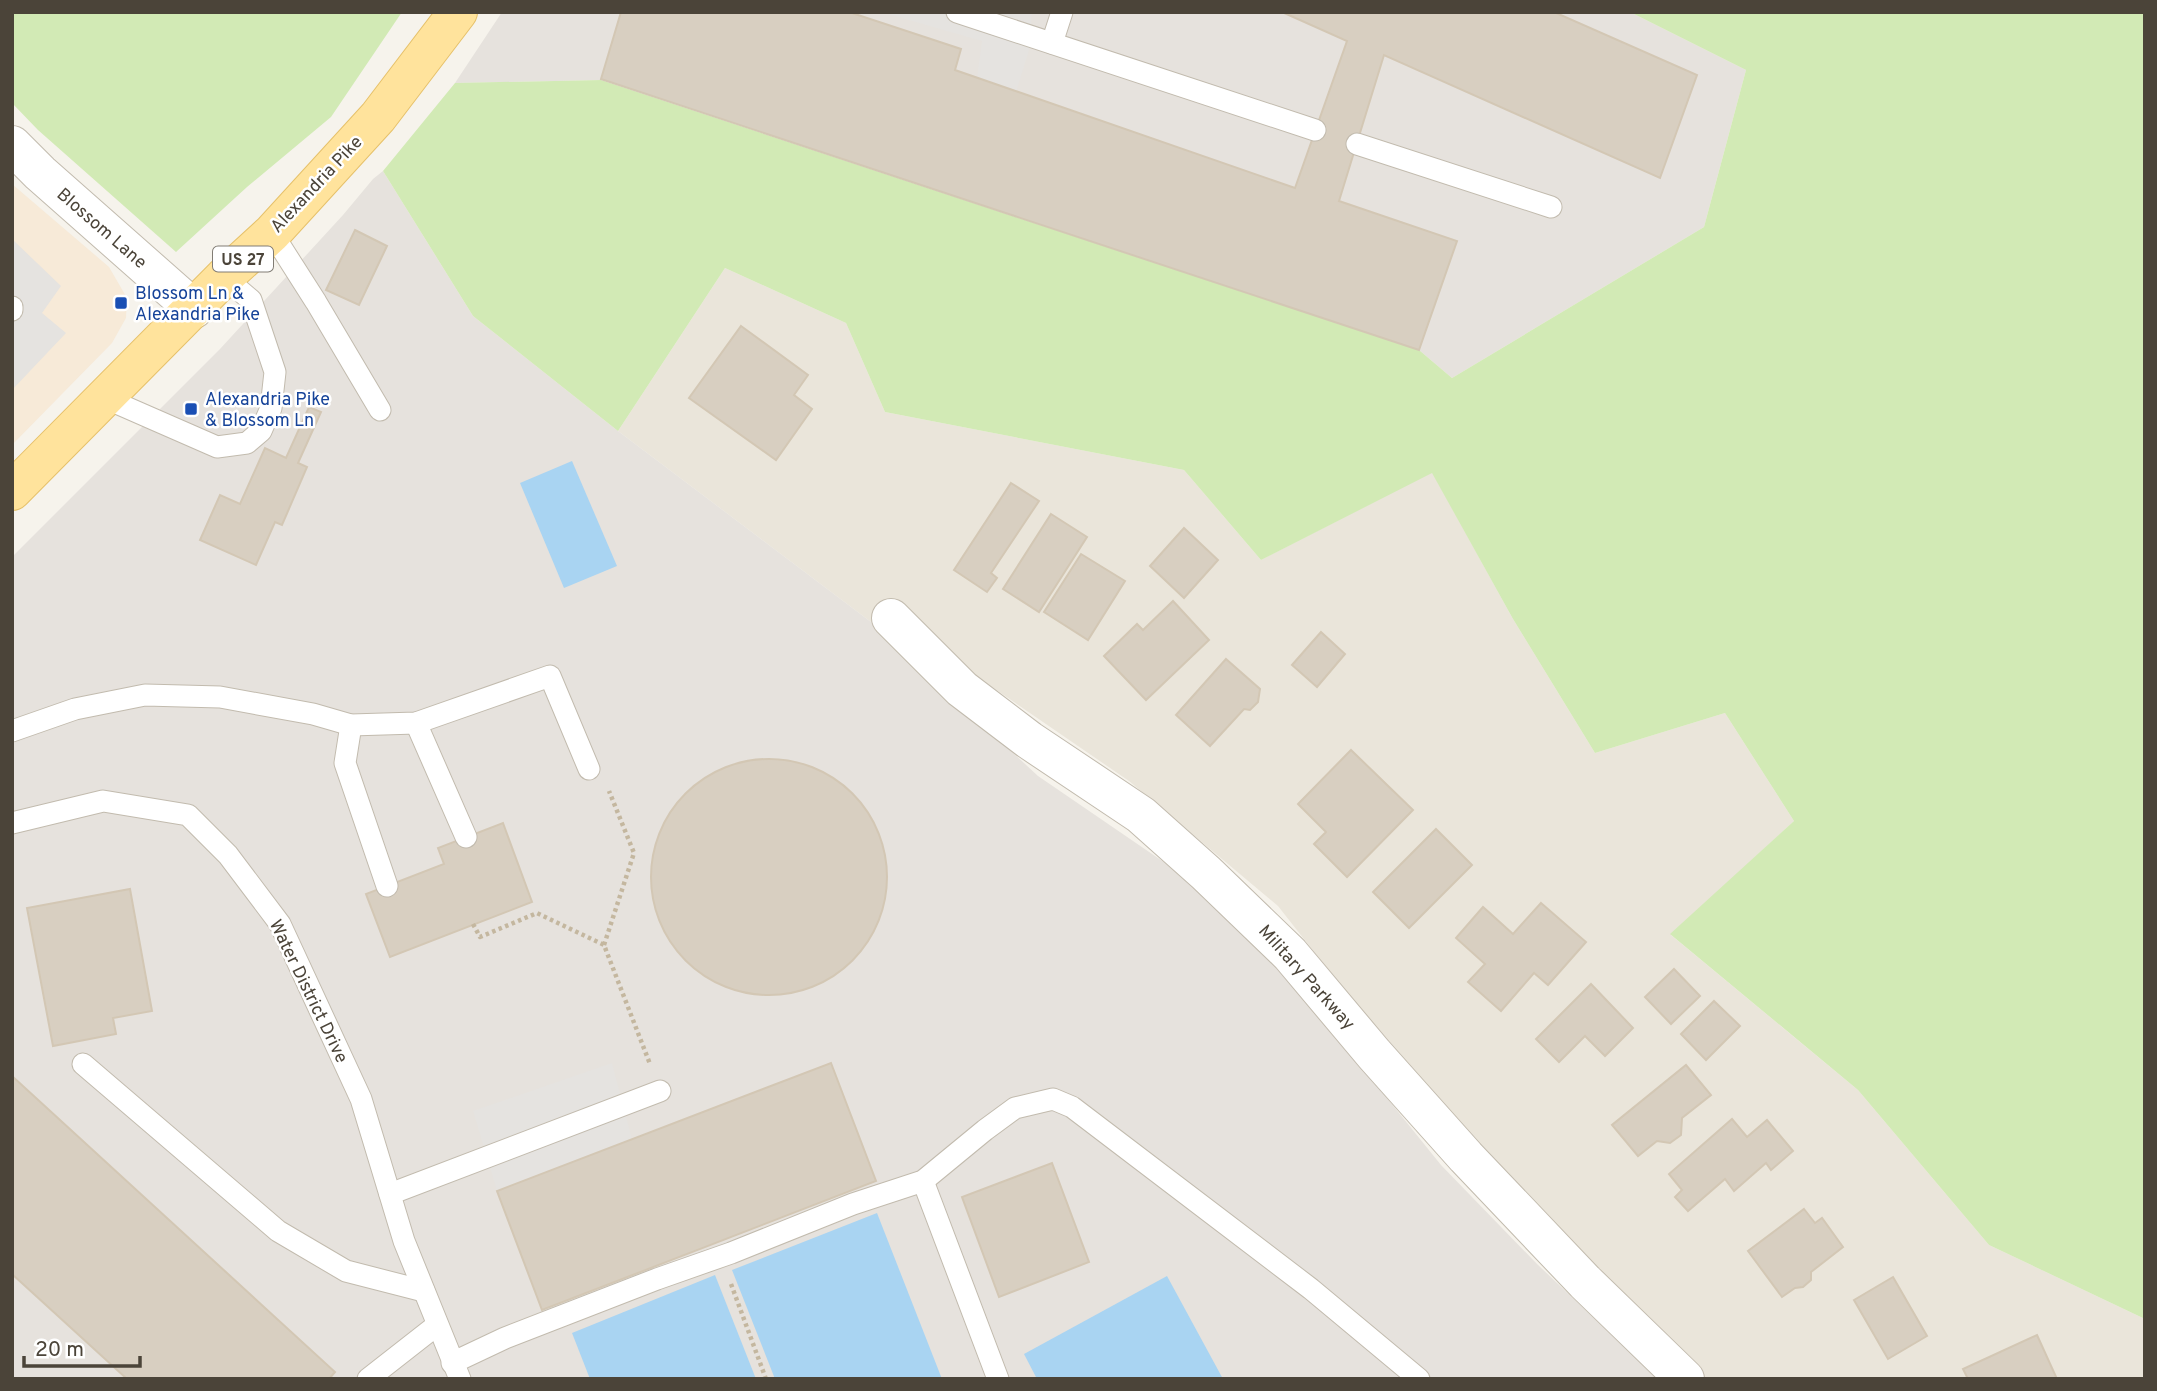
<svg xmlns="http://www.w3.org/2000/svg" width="2157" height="1391" font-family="Overpass,sans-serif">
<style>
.residential{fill:#eae5da}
.commercial{fill:#f7ead8}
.industrial{fill:#e6e2dd}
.green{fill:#d2eab5}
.parking{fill:#e5e3e0}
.water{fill:#a9d4f2}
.building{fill:#d8cfc1;stroke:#d3c7b4;stroke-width:2}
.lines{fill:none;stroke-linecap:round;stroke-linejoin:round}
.service-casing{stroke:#c2bbae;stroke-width:23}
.minor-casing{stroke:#c2bbae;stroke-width:40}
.primary-casing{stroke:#e6c16a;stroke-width:40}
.path{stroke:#c4b79f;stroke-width:4.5;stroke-dasharray:3.5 3.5;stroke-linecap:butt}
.service{stroke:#fff;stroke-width:21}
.minor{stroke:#fff;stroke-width:38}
.primary{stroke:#ffe39c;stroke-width:38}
.transit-dot{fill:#1a4fb4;stroke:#fff;stroke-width:2.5}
.labels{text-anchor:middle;stroke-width:5;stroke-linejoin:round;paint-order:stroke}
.shield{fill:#fff;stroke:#817c74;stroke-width:2}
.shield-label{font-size:16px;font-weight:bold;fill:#4b4439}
.street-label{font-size:18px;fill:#4b4439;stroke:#fff}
.transit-label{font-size:18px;fill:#164399;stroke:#fff;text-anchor:start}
</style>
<rect width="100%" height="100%" fill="#f6f3ec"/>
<!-- residential -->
<polygon class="residential" points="725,268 846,323 885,412 1184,470 1261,560 1432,472 1513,619 1595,753 1725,713 1794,821 1671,935 1858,1090 1989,1245 2145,1319 2145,1379 1704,1379 1688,1367 1403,1065 1278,906 1129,781 960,665 875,625 618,431"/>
<!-- commercial -->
<polygon class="commercial" points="12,184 109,267 127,298 126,318 112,343 12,445"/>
<!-- industrial -->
<g class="industrial">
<polygon points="502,12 1630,12 1746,70 1704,227 1452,378 1419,350 602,80 455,83"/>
<polygon points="383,171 473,316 618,431 875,625 1038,776 1212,895 1307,999 1441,1165 1537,1264 1658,1379 12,1379 12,557 220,349 343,215 373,179"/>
</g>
<!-- green -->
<g class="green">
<polygon points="12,12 402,12 331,117 247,187 176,252 38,130 12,103"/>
<polygon points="1630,12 2145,12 2145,1319 1989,1245 1858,1090 1670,934 1794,821 1725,713 1595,753 1513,619 1432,473 1261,560 1184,470 885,412 846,323 725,268 618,431 473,316 383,171 455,83 601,80 1419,350 1452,378 1704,227 1746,70"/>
</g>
<!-- parking -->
<g class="parking">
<polygon points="881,12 1032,12 1029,50 1016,92 977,78 982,41"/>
<polygon points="12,239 61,286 42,313 66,333 12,390"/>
<polygon points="612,1063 632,1139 497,1191 473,1111"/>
</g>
<!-- water -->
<g class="water">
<polygon points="572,461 617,566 564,588 520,483"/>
<polygon points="877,1213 942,1379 775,1379 732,1270"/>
<polygon points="715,1275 756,1379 590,1379 572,1333"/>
<polygon points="1167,1276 1223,1379 1037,1379 1024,1354"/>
</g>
<!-- building -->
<g class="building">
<polygon points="621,12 849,12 961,49 955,70 1295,188 1347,41 1282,12 1554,12 1697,75 1660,178 1384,55 1339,201 1457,241 1419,350 601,79"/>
<polygon points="355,230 387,246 359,305 326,290"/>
<polygon points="741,326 808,375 794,395 812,409 776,460 689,398"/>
<polygon points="309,407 321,412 298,463 307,467 282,525 275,522 256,565 200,540 220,495 240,504 265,448 286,458"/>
<polygon points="1011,483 1039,501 991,573 997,578 987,592 954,570"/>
<polygon points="1051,514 1087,537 1039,612 1003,589"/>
<polygon points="1184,528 1218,560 1184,598 1150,566"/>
<polygon points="1081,554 1125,581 1088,640 1044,612"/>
<polygon points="1173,601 1209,640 1146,700 1104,656 1137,624 1143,630"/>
<polygon points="1321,632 1345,654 1317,687 1292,665"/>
<polygon points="1226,659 1260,689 1258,702 1250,710 1244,709 1210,746 1176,715"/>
<polygon points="1351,750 1413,810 1347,877 1314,844 1326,832 1298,804"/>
<circle cx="769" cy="877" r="118"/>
<polygon points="503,823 532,902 390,957 366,894 444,864 438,848"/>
<polygon points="1436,829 1472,865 1409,928 1373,892"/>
<polygon points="130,889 152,1011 113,1018 116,1034 53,1046 27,908"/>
<polygon points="1541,903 1586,942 1548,985 1534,973 1501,1011 1468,982 1485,964 1456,938 1483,907 1513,934"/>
<polygon points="1674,969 1700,996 1671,1024 1645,997"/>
<polygon points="1591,984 1633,1028 1605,1056 1585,1036 1559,1062 1536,1039"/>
<polygon points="1714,1001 1740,1026 1706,1060 1681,1034"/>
<polygon points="831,1063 876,1181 542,1310 497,1191"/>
<polygon points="1686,1065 1711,1095 1682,1118 1681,1135 1670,1143 1657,1141 1638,1156 1612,1125"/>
<polygon points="12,1076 335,1372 329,1379 127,1379 12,1274"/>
<polygon points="1732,1119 1747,1137 1767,1120 1793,1151 1771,1170 1766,1163 1734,1191 1725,1179 1688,1211 1675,1197 1682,1190 1669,1174"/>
<polygon points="1052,1163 1089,1262 999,1297 962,1197"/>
<polygon points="1804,1209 1815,1223 1822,1218 1843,1247 1811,1272 1811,1280 1803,1287 1795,1288 1782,1297 1748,1251"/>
<polygon points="1893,1277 1927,1336 1888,1359 1854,1300"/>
<polygon points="2037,1335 2057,1379 1968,1379 1963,1369"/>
</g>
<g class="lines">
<!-- service casing -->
<g class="service-casing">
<g id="service">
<polyline points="957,12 1315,130"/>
<polyline points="1052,43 1062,12"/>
<polyline points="1357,144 1551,207"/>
<polyline points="272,233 316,302 380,410"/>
<polyline points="12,307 12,310"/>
<polyline points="105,398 217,447 247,443 261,431 271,408 275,372 251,300 224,277"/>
<polyline points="416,723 466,837"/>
<polyline points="351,725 345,763 387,886"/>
<polyline points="12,731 75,709 145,695 220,697 313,714 351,725 416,723 550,676 589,769"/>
<polyline points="12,823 103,801 188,815 228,855 280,924 361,1099 404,1241 460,1379"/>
<polyline points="83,1064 278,1231 346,1271 424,1291"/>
<polyline points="923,1181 998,1379"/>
<polyline points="390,1194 660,1091"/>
<polyline points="452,1363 505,1338 657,1279 731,1253 853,1204 923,1181 985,1130 1015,1108 1053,1099 1072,1107 1311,1289 1419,1379"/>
<polyline points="368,1379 437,1325"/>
</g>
</g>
<!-- minor casing -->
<g class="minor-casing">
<g id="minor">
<polyline points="12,145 40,173 194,309"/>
<polyline points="891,618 962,689 1029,740 1141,815 1206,873 1290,954 1374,1054 1466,1157 1585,1282 1685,1379"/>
</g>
</g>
<!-- primary casing -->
<g class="primary-casing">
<polyline id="primary" points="12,491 224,277 272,233 378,117 458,12"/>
</g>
<!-- path -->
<g class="path">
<polyline points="473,924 480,937 537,913 604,945 650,1064"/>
<polyline points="604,945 634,853 609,791"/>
<polyline points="731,1284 766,1379"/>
</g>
<!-- service -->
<use href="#service" class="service"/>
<!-- minor -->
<use href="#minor" class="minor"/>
<!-- primary -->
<use href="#primary" class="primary"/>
</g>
<!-- markers -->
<g class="transit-dot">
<rect x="114" y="296" width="14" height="14" rx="3.5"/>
<rect x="184" y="402" width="14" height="14" rx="3.5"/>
</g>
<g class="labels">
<!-- shield labels -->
<rect class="shield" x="213" y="246.5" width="60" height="25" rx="5"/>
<g class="shield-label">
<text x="243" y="265">US 27</text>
</g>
<!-- street labels -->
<g class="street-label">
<text transform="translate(316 184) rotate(-47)" y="6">Alexandria Pike</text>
<text transform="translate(102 228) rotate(41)" y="6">Blossom Lane</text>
<text transform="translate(1307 977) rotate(48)" y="6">Military Parkway</text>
<text transform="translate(309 991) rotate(64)" y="6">Water District Drive</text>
</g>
<!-- transit labels -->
<g class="transit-label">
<text x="135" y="299">Blossom Ln &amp;<tspan x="135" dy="21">Alexandria Pike</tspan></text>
<text x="205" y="405">Alexandria Pike<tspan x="205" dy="21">&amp; Blossom Ln</tspan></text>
</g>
</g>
<!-- border -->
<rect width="2157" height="1391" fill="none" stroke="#4b4439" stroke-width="28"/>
<!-- scale -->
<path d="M24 1356v10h116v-10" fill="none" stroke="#4b4439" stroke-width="3.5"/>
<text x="35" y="1356" font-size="21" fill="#4b4439" stroke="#ffffff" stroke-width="5" paint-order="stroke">20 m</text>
</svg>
